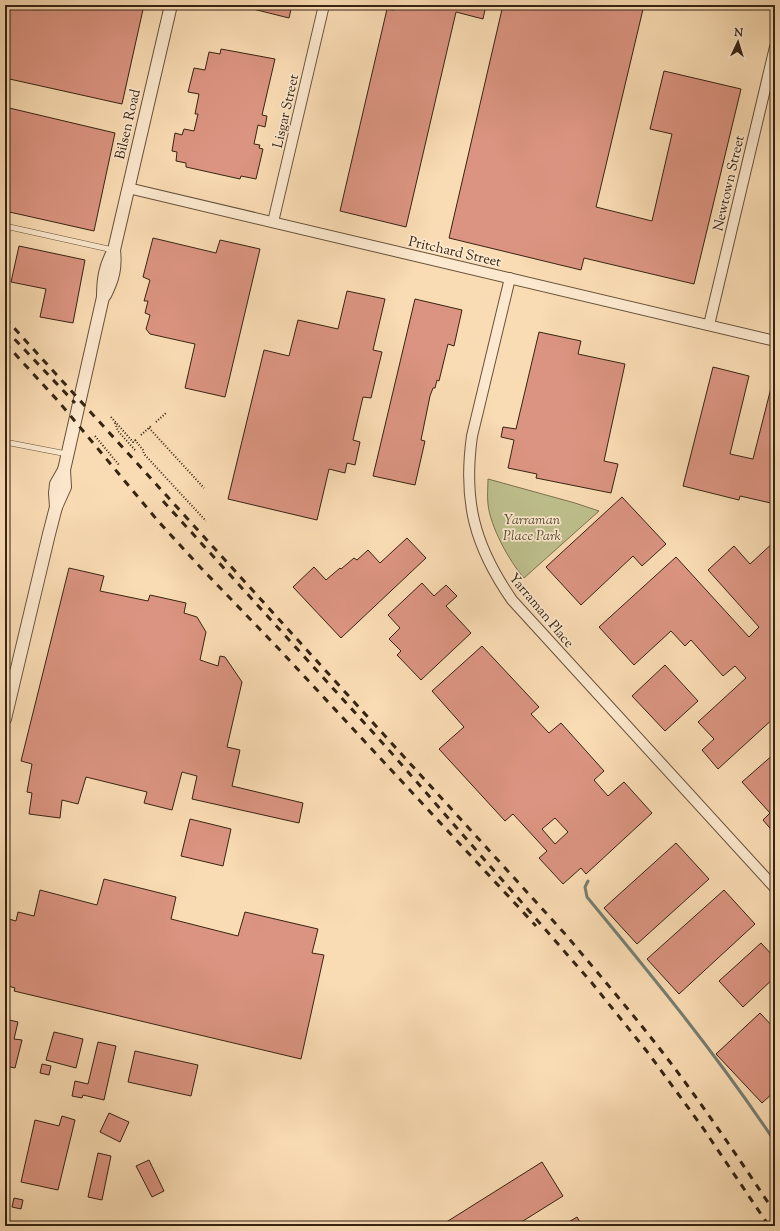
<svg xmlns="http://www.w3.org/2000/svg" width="780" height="1231" font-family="'Sorts Mill Goudy',serif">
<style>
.green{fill:#bec08d;stroke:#7a7250}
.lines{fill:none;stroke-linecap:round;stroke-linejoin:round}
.stream{stroke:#757e73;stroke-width:3}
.building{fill:#db9481;stroke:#362412;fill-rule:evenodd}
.service-casing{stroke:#67523a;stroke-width:6}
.minor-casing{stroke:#67523a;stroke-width:12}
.tertiary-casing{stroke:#67523a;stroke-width:14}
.path{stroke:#362412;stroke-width:2;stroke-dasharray:1 2;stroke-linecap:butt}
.service{stroke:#fce8ce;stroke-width:5}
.minor{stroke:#fce8ce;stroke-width:10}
.tertiary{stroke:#fce8ce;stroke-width:12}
.rail{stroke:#362412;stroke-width:3;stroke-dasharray:7 7;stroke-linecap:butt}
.labels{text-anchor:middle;stroke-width:3.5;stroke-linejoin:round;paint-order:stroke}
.street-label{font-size:14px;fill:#362412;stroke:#fce8ce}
.park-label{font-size:14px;font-style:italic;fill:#584b31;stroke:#fce8ce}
</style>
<rect width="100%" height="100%" fill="#fadcb4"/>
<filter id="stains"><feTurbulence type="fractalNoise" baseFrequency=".005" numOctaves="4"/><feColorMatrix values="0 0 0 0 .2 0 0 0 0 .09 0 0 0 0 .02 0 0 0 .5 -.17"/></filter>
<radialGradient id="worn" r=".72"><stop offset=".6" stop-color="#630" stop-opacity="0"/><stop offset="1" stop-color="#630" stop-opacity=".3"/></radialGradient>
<!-- green -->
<path class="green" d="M488,479l87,24 24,8 -75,67c-15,-17 -34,-52 -36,-74 -1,-8 0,-17 0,-25z"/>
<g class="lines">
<!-- stream -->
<path class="stream" d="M588,881l-3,6 2,10c66,80 131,159 188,245"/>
</g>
<!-- building -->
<g class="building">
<polygon points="5,5 144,5 122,104 5,78"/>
<polygon points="249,5 292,5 289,18 249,8"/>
<polygon points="395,5 486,5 483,19 456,12 406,227 340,211 387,9 394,10"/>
<polygon points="503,5 644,5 596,207 652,221 672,134 650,129 664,71 741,89 694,284 584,258 581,270 449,238"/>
<polygon points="221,49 275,59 262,115 267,116 265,127 258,125 254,144 260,145 259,148 263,149 256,179 241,176 240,179 186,167 186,163 176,161 177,152 172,151 175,133 182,135 184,129 194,131 198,114 195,114 199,94 188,92 194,68 205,70 209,52 220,54"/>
<polygon points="5,107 115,133 94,231 5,211"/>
<polygon points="153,238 216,253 220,240 260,249 225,397 185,388 195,344 150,334 146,329 150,315 145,313 148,301 144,301 150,280 143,277"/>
<polygon points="19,246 85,260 73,323 40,317 46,289 11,282"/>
<polygon points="347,291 385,299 373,350 382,352 371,398 363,397 353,440 360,442 355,465 347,463 345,473 329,469 317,520 228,499 264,350 289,356 298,320 338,329"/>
<polygon points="415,299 462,310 454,346 448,344 439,381 437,380 435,388 433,388 430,396 421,440 425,441 415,485 373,476"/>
<polygon points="539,332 581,341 578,354 625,364 604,461 618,464 611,493 536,478 537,474 508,468 514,440 501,437 503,427 516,429"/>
<polygon points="713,367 749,376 730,454 753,459 772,384 775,384 775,504 740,496 739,500 683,486"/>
<polygon points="622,497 666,544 642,566 633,556 581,605 546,567"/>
<polygon points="407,538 426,558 341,638 293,587 314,567 326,580 340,568 341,569 354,558 357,560 368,550 380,563"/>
<polygon points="775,541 775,717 718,769 702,750 714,739 698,722 746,678 735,666 723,676 691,640 685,646 671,631 634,665 599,627 676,557 749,637 759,627 708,570 734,546 750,564"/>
<polygon points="69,568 104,576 100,591 148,601 150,595 186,603 184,613 197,617 206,632 200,660 218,666 220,656 225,657 242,682 227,747 240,750 232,786 303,803 299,823 192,799 197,776 182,772 172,810 144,803 147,792 86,777 78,804 62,800 60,818 29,814 32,793 27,792 32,764 21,761"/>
<polygon points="422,583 434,596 446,585 457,596 446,606 471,633 421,680 397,655 401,651 389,639 400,628 388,615"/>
<path d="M482,646l57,61 -8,7 18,19 12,-10 43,48 -10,9 14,16 16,-14 28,31 -66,61 -5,-6 -18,16 -24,-26 8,-7 -34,-37 -8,7 -66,-72 25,-22 -32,-36zM555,818l13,14 -13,12 -13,-15z"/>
<polygon points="665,665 698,701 665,731 632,696"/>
<polygon points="775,753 775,834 763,820 770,813 742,782"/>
<polygon points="190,819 231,829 223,866 181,856"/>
<polygon points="676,843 709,879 637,944 604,908"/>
<polygon points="104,879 176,897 171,919 238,936 245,912 318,929 312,953 324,955 301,1059 14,991 15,988 5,985 5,918 16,921 18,912 34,916 40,890 97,905"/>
<polygon points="724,890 755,924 679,994 647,959"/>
<polygon points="761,943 775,958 775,977 743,1007 719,981"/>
<polygon points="760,1013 775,1029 775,1091 762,1103 716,1054"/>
<polygon points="5,1019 18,1022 14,1039 22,1040 15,1068 5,1066"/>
<polygon points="54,1032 83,1039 76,1068 46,1060"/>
<polygon points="98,1042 116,1046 104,1100 83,1095 82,1098 72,1096 75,1081 88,1084"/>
<polygon points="135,1051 198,1065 191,1096 128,1082"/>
<polygon points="42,1064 51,1066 49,1075 40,1073"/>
<polygon points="109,1113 129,1122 120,1142 100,1132"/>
<polygon points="62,1116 75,1120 58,1190 21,1182 35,1120 59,1126"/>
<polygon points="98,1153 111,1156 102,1200 88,1197"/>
<polygon points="149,1160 164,1191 152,1197 136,1166"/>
<polygon points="542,1162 563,1196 515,1226 440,1226"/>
<polygon points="14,1198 23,1200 21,1209 12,1207"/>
<polygon points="577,1217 582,1226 562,1226"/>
</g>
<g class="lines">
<!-- service casing -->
<g class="service-casing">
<g id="service">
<polyline points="5,226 113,250"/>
<polyline points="5,442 67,454"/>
<polyline points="5,671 16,673"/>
</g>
</g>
<!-- minor casing -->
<g class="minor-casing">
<g id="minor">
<polyline points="128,188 775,341"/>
<polyline points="273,222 324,5"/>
<path d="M510,278l-38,158c-9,65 2,109 40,164l263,288"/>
<polyline points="709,325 775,47"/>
</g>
</g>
<!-- tertiary casing -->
<g class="tertiary-casing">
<g id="tertiary">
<path d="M105,295c8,-16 11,-27 9,-45"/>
<path d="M56,507l-1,-14 1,-9 8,-14 39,-173c0,-18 2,-31 11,-47l57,-245"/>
<polyline points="5,719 49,534 56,507 65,487 64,470"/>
</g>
</g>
<!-- path -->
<g class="path">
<polyline points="111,417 133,442 137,439"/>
<polyline points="156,422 166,413"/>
<polyline points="115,423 118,431 135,450"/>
<polyline points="149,428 204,488"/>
<polyline points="141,435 151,426"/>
<polyline points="95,436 119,465"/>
<polyline points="135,440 143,450 144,454 206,521"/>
</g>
<!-- service -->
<use href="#service" class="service"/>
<!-- minor -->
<use href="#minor" class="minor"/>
<!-- tertiary -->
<use href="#tertiary" class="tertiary"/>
<!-- rail -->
<g class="rail">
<path d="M5,318l561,617c36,43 73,86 107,131 36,48 69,97 102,147"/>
<polyline points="5,329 75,403"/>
<polyline points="5,343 59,402 158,521 201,568 278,648 536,926"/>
<polyline points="163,501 388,749 592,983 649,1054 703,1128 769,1226"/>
</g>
</g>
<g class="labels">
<!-- street labels -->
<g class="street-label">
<text transform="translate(285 111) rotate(-77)" y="5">Lisgar Street</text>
<text transform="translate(127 124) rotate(-77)" y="5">Bilsen Road</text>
<text transform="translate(728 183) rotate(-77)" y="5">Newtown Street</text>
<text transform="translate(455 251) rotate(13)" y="5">Pritchard Street</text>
<text transform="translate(542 610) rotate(50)" y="5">Yarraman Place</text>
</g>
<!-- park labels -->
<g class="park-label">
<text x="532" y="524">Yarraman<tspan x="532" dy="16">Place Park</tspan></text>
</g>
</g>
<!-- margin -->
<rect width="780" height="1231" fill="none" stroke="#fadcb4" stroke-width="20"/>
<rect x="6" y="6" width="768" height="1219" fill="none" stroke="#362412" stroke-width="2"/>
<rect x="10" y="10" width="760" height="1211" fill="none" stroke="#362412"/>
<!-- north arrow -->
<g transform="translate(738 42) rotate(4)" stroke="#fce8ce" stroke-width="3" paint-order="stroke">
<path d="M0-3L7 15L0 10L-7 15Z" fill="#362412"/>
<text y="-6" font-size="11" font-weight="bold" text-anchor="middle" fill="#362412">N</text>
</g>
<rect width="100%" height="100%" filter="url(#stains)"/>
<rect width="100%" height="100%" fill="url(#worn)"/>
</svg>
